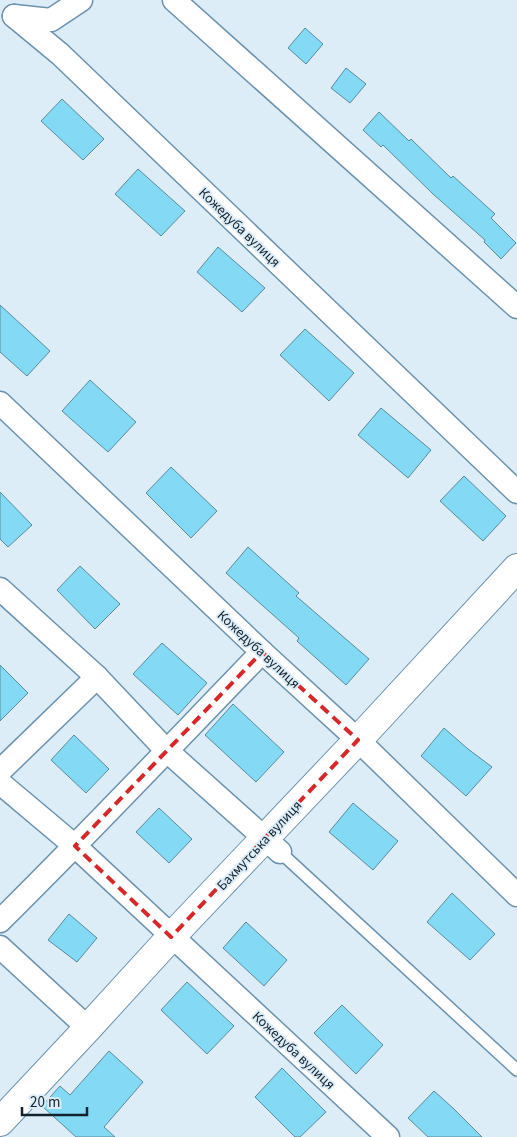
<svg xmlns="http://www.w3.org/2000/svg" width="517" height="1137" font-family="'Source Sans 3',sans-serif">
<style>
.building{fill:#84daf4;stroke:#598a9a}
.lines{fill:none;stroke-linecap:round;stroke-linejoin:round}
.service-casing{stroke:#6c92ad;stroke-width:14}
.minor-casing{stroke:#6c92ad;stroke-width:25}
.secondary-casing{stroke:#6c92ad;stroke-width:30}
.service{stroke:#fff;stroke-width:11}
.minor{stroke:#fff;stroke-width:22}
.secondary{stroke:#fff;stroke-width:28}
.marked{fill:none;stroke:#d62828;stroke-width:4;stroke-dasharray:10 6;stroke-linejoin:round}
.labels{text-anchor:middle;stroke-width:4;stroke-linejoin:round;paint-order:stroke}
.street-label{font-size:14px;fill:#13222d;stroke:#ddedf8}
</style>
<rect width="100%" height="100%" fill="#ddedf8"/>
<!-- building -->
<g class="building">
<polygon points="305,28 323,44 306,64 288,48"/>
<polygon points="346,68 366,84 350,103 331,88"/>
<polygon points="62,99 104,139 83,160 41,121"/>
<polygon points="379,112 409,141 411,139 451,178 453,176 495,214 491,218 516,243 501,259 484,242 485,240 433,194 383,145 381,147 363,130"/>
<polygon points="138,169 185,211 161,236 115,194"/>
<polygon points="218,247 265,288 242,312 197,272"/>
<polygon points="0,305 50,351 27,376 0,352"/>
<polygon points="305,329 354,373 329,401 280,355"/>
<polygon points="90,380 136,422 108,452 62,411"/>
<polygon points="381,408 431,450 408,478 358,435"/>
<polygon points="171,467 217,511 191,538 146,493"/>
<polygon points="464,476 506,516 483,541 440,501"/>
<polygon points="0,492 32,525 8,547 0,539"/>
<polygon points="248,547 299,593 296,596 369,659 346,685 297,641 299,638 226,573"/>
<polygon points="80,566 120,604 95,629 57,590"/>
<polygon points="162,643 207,683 178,715 133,674"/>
<polygon points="0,665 28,693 0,721"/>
<polygon points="233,704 284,752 256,782 205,735"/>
<polygon points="444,728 468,749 492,767 466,796 421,756"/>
<polygon points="74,735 109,769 86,793 51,760"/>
<polygon points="353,803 398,841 373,870 329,832"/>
<polygon points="159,808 192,839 169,863 136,832"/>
<polygon points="452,893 495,934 470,960 427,922"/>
<polygon points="69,914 97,938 77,962 48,940"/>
<polygon points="246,922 287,960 264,986 223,948"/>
<polygon points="187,982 234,1026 207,1054 161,1010"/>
<polygon points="342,1005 383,1045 356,1074 314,1033"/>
<polygon points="109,1051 143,1082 104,1127 115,1137 76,1137 42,1106 60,1086 70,1095"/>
<polygon points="282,1068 326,1112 300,1137 295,1137 255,1097"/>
<polygon points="434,1091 454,1109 482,1137 428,1137 408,1118"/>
</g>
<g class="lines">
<!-- service casing -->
<g class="service-casing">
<polyline id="service" points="280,852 517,1070"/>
</g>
<!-- minor casing -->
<g class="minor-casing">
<g id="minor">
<polyline points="174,0 517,307"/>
<polyline points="14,16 60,54 517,492"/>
<polyline points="14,16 51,20 81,0"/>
<polyline points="0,403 262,652 358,740 517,895"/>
<polyline points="0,589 97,677 166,750 280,852"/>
<polyline points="0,771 97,677"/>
<polyline points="0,783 75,846 388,1137"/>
<path d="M0,921c89,-88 175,-179 262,-269"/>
<polyline points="0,947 88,1028"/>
</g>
</g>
<!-- secondary casing -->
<g class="secondary-casing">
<polyline id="secondary" points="0,1122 88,1028 171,937 358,740 517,568"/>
</g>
<!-- service -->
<use href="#service" class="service"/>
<!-- minor -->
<use href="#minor" class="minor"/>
<!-- secondary -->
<use href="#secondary" class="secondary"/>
</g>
<!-- marked area -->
<path class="marked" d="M262,652l96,88 -187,197 -96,-91z"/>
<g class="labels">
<!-- street labels -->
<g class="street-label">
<text transform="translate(240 227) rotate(44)" y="5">Кожедуба вулиця</text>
<text transform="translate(259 649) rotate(43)" y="5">Кожедуба вулиця</text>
<text transform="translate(259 845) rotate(-47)" y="5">Бахмутська вулиця</text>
<text transform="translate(294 1050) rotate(43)" y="5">Кожедуба вулиця</text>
</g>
</g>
<!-- scale -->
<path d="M22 1107v8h65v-8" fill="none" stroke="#13222d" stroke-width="2.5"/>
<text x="30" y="1107" font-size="15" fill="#13222d" stroke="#ddedf8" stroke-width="4" paint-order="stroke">20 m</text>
</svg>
